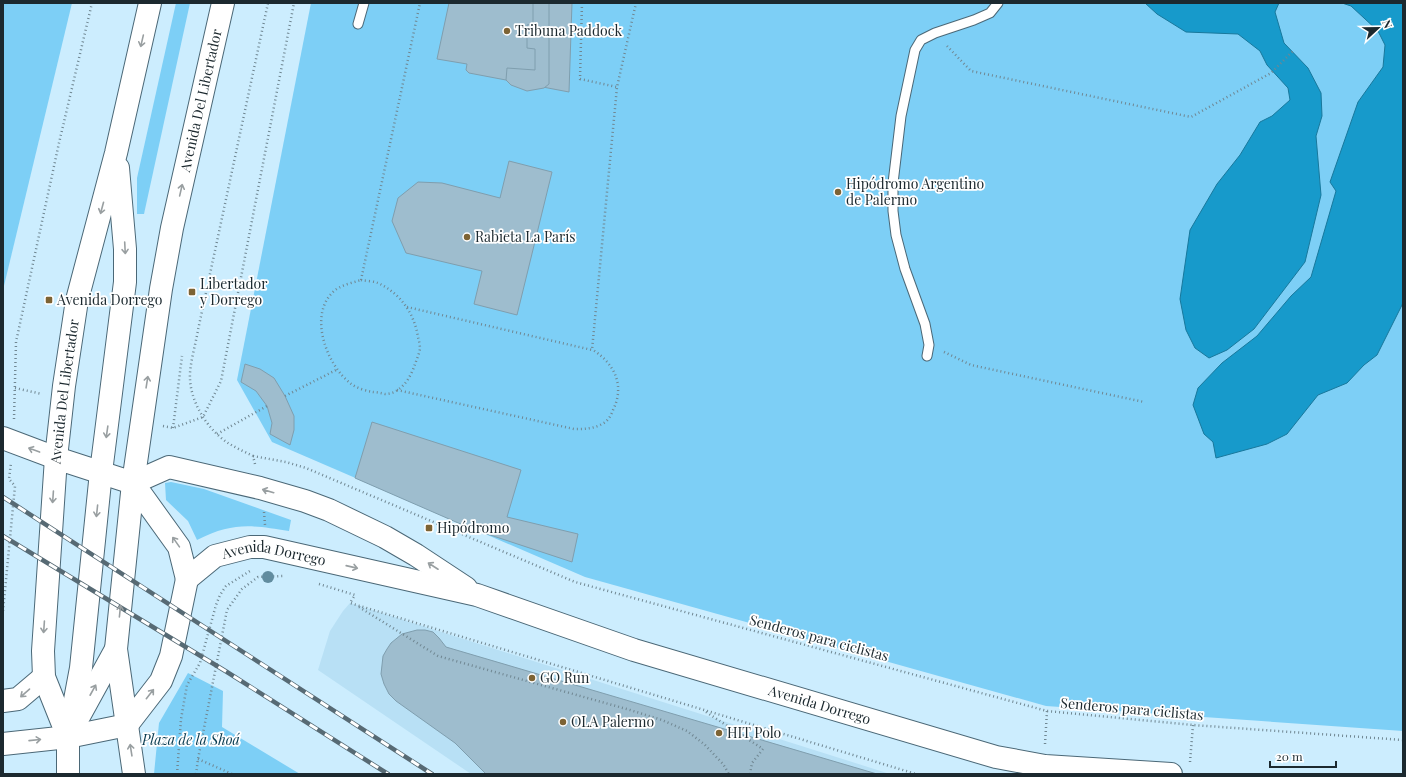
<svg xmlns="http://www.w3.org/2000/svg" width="1406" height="777" font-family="'Playfair Display',serif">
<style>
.built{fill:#b8e0f5}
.green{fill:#7dcff6}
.water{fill:#179acb;stroke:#18789c}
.building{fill:#9ebdce;stroke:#7f9eae}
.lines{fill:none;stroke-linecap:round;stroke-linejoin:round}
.lane-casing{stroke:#4b6877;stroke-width:11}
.secondary-casing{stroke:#4b6877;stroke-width:24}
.primary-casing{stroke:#4b6877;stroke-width:24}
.path{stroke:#708792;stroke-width:2.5;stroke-dasharray:1 3;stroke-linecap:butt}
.lane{stroke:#fff;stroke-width:9}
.secondary{stroke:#fff;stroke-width:22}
.primary{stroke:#fff;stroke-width:22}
.rail-casing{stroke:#576a74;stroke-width:4.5}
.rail{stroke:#fff;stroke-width:3;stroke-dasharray:9;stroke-linecap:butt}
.tree{fill:#618c9f}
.oneway{stroke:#999fa1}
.poi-dot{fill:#7d6334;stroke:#fff;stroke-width:1.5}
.labels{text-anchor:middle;stroke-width:3.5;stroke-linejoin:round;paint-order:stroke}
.poi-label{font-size:14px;fill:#1c292f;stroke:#fff;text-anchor:start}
.street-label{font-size:14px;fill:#1c292f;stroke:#fff}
.park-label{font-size:14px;font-style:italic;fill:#093c51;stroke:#fff}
</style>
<rect width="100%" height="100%" fill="#ccedfe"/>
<!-- built -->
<polygon class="built" points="350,603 890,774 471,774 318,670 330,631 343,611"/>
<!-- green -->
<g class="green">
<polygon points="3,3 72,3 3,290"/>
<polygon points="176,3 190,3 144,214 137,214 137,178"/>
<polygon points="311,3 1403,3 1403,731 1046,706 585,577 272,442 237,380"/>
<path d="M171,482l33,7 87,31 -2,11c-38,-6 -56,-9 -92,9l-9,-19 -22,-21 -1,-17z"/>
<polygon points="188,673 223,691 222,727 300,774 154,774 159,723"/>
</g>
<!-- water -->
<g class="water">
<polygon points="1145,3 1279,3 1275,12 1284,43 1308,68 1321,93 1322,116 1316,136 1321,195 1305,262 1254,329 1227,350 1209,358 1195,348 1186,330 1180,299 1190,230 1217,184 1240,155 1260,122 1272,116 1290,100 1288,88 1267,65 1260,51 1238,34 1186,32 1157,14"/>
<polygon points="1342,3 1403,3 1403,303 1377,355 1364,365 1347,383 1318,395 1287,434 1267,444 1216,458 1213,442 1204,434 1193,405 1198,388 1222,363 1257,336 1291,296 1311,277 1336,191 1330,182 1358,102 1383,67 1385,45 1378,31 1351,6"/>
</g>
<!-- building -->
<g class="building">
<polygon points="449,3 572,3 569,92 469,73 466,70 467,64 437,59"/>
<polygon points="533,3 549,3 549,84 544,88 527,91 511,85 506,80 507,68 535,70 535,49 527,48 527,25 533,24"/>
<polygon points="509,161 552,172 517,315 474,304 482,271 406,253 392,221 398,198 418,182 442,183 500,198"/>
<polygon points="245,364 260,369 274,378 285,396 294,416 294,430 290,445 270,434 272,423 267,406 256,391 241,382"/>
<polygon points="372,422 521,470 507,517 578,534 572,562 472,529 355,478"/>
<polygon points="417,630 425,630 433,632 439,638 446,647 877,774 486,774 455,743 396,701 389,694 384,684 381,674 383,656 387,649 391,643 402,634"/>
</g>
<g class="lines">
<!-- lane casing -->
<g class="lane-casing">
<g id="lane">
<polyline points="358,24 364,3"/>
<polyline points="927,356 929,345 925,324 905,269 896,235 893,211 893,183 901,116 915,50 921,40 935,33 974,20 990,13 998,3"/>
</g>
</g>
<!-- secondary casing -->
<g class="secondary-casing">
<g id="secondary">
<path id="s1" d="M3,438l53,20 77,25 46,64 8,32 28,-23 35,-9h14l213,48 157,55 362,107 49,9 126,8"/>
<polyline points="133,483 169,467 260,488 305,501 329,510 385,537 416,555 466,588"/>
</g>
</g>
<!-- primary casing -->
<g class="primary-casing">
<g id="primary">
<polyline points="3,701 18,699 44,677"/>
<polyline points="77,720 116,649"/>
<polyline points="68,737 81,668 101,472 125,282 125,249 118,168"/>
<polyline points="3,744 68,737 127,725 161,681 171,656 187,579"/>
<path id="s2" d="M68,774v-37l-24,-60 -1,-26 13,-193 8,-72 13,-86 39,-147 34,-150"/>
<path id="s3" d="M134,774l-18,-125 17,-166 28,-194 11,-61 51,-225"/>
</g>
</g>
<!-- path -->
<g class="path">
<polyline points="582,3 580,79 617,87"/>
<polyline points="947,46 971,71 1191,117 1271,73 1294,50"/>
<path d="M361,280c5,1 12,1 17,3 23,11 36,30 40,54 1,4 2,8 2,12 -1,5 -3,10 -5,15 -4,13 -14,30 -30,30 -4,-1 -8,-2 -12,-2 -7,-1 -17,-4 -23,-9 -23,-18 -42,-67 -17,-91 7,-7 19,-9 28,-12z"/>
<polyline points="361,280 420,3"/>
<polyline points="407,307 592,350 617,87 636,3"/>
<polyline points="944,352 971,365 1144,402"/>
<polyline points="15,388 42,394"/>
<path d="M397,390l177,39c10,0 19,0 28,-5 5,-2 9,-8 11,-14 12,-24 2,-46 -20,-60"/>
<polyline points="285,396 338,369"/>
<polyline points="14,419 16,342 59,143 92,3"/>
<polyline points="163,426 173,428 203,417 221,381 294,3"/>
<polyline points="173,428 182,356"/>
<polyline points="217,434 267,406"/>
<polyline points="253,456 286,462 306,468 575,582 1047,711 1193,725 1403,740"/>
<path d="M255,464l-2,-8c-8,-4 -17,-8 -25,-13 -20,-13 -37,-40 -38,-64 -1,-13 6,-36 8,-49l70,-327"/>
<polyline points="264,512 265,525"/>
<polyline points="319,584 355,595 350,603 916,774"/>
<polyline points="359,607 438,656 630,710 662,720 687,731 704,744 723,764 729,774"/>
<polyline points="3,611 15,486 9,479 11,463"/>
<polyline points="706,712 763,749 752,763 750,774"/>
<polyline points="1045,744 1047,711"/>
<polyline points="198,759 232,774"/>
<polyline points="1190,762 1193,725"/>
<polyline points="177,774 181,719 187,685 200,663 216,605 220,595 226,586 250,571"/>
<polyline points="196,774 198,759 227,610 242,589 258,577 283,576"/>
</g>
<!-- lane -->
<use href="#lane" class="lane"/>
<!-- secondary -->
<use href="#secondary" class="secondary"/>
<!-- primary -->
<use href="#primary" class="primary"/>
<!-- rail casing -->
<g class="rail-casing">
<g id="rail">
<polyline points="3,497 432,774"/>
<polyline points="3,536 227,672 388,774"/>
</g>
</g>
<!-- rail -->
<use href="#rail" class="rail"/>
</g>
<!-- trees -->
<circle class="tree" cx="268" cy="577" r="6"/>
<!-- one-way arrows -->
<defs><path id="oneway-shaft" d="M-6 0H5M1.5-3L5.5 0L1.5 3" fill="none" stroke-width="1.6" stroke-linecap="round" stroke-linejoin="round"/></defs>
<g class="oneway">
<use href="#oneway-shaft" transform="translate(142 41) rotate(103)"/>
<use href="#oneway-shaft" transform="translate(181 190) rotate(-77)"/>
<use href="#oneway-shaft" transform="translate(102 208) rotate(105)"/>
<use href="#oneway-shaft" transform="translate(125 248) rotate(87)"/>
<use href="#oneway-shaft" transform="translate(147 382) rotate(-81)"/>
<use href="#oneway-shaft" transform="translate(107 432) rotate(98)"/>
<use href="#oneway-shaft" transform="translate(34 450) rotate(-160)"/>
<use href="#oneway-shaft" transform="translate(268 491) rotate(-164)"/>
<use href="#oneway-shaft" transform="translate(53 497) rotate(94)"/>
<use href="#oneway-shaft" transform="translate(97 511) rotate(96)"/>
<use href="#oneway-shaft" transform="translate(176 542) rotate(-125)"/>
<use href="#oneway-shaft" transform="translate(433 566) rotate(-147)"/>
<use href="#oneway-shaft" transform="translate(352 567) rotate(13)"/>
<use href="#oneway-shaft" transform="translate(120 611) rotate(-84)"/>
<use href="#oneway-shaft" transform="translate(44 627) rotate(94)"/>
<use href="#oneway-shaft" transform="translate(93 690) rotate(-61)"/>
<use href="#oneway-shaft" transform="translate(25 693) rotate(139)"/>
<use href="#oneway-shaft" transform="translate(150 694) rotate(-52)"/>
<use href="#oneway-shaft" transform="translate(35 740) rotate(-6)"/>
<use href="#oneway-shaft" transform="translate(131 750) rotate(-99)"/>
</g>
<!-- markers -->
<g class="poi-dot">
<circle cx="507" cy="31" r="4"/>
<circle cx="838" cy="192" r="4"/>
<circle cx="467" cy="237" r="4"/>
<rect x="188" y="288" width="8" height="8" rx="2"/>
<rect x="45" y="296" width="8" height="8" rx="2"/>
<rect x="425" y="524" width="8" height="8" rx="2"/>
<circle cx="532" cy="678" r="4"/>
<circle cx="563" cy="722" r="4"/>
<circle cx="719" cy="733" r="4"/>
</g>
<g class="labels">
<!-- poi labels -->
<g class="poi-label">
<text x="515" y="36">Tribuna Paddock</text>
<text x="846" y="189">Hipódromo Argentino<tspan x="846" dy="16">de Palermo</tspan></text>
<text x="475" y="242">Rabieta La París</text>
<text x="200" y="289">Libertador<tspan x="200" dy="16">y Dorrego</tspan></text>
<text x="57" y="305">Avenida Dorrego</text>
<text x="437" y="533">Hipódromo</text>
<text x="540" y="683">GO Run</text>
<text x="571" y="727">OLA Palermo</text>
<text x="727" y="738">HIT Polo</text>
</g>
<!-- street labels -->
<g class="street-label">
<text dy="5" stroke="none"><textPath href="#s3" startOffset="682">Avenida Del Libertador</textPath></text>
<text dy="5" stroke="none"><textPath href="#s2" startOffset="388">Avenida Del Libertador</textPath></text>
<text dy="5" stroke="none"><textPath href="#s1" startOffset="346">Avenida Dorrego</textPath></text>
<text transform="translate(819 638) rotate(15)" y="5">Senderos para ciclistas</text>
<text dy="5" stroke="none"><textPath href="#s1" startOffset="914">Avenida Dorrego</textPath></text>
<text transform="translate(1132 709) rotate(5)" y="5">Senderos para ciclistas</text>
</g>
<!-- park labels -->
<g class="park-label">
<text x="191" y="745">Plaza de la Shoá</text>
</g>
</g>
<!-- border -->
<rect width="1406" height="777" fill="none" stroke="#1c292f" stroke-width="8"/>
<!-- north arrow -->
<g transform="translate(1378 28) rotate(68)" stroke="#ffffff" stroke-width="3" paint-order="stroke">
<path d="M0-3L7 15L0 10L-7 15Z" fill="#1c292f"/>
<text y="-6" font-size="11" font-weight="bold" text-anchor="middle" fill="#1c292f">N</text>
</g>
<!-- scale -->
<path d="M1270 761v6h66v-6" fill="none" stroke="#1c292f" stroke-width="2"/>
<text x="1276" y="761" font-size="12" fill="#1c292f" stroke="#ffffff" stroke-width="3" paint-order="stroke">20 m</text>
</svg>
